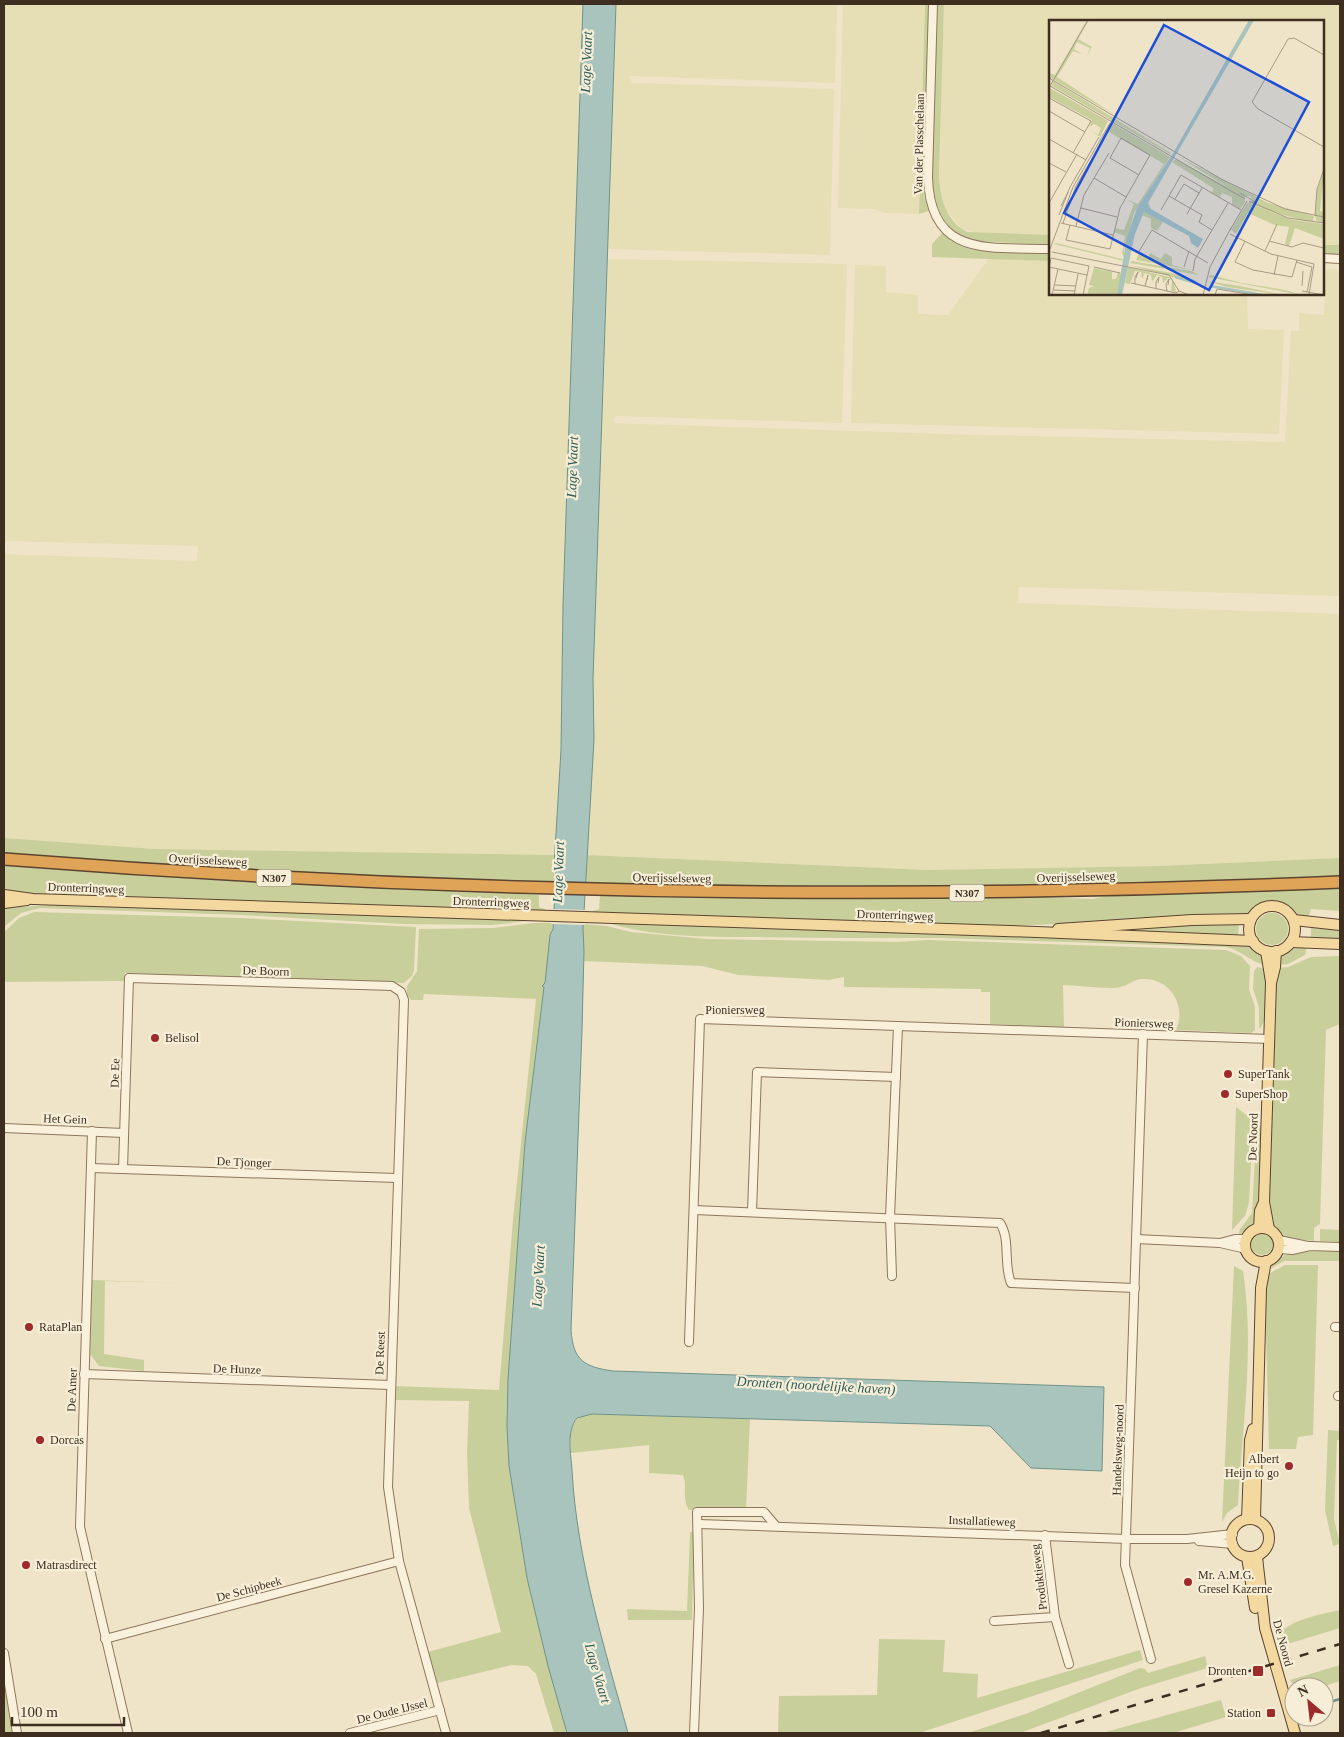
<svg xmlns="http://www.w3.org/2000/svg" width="1344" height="1737" font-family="Georgia,serif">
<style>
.farmland{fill:#e6deb5}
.green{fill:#c9cf9b}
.water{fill:#a9c4bc;stroke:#6f938a}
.pier{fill:#f0e4c8}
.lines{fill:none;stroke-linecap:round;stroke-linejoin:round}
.stream{stroke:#6f938a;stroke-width:2.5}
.minor-casing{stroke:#8d765c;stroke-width:10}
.major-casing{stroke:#5b4430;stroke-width:12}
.highway-casing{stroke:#5b4430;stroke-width:14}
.minor{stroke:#faf1dc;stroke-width:8}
.major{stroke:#f3d9a0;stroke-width:10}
.highway{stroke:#e0a458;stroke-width:11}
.rail{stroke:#3d2e20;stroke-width:2.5;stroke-dasharray:9 9;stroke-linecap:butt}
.poi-dot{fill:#9e2a2b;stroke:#f7eed8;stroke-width:2}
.labels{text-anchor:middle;stroke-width:4.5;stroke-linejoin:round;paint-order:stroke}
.shield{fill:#f7eed8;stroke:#756857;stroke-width:1}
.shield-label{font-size:11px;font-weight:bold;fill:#3d2e20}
.street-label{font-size:12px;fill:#3d2e20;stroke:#f7eed8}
.poi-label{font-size:12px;fill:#3d2e20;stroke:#f7eed8;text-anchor:start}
.water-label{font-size:14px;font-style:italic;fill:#2f5d5a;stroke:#f7eed8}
.inset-river{fill:none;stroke:#a9c4bc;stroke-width:2.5}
.inset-road{fill:none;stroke:#a89b85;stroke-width:1}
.view{fill:#1d4ed8;fill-opacity:0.15;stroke:#1d4ed8;stroke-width:2.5}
.inset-edge{fill:none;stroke:#3d2e20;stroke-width:2.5}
</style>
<rect width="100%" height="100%" fill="#f0e4c8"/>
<!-- farmland -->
<g class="farmland">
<polygon points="4,4 583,4 563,605 561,750 554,855 155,849 4,838 4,554 197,561 198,546 4,541"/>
<polygon points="616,4 837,4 835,83 629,76 632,83 834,89 830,255 608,249"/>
<polygon points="843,4 925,4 919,214 885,213 875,209 838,208"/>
<polygon points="944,4 1340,4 1340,245 1323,245 1323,21 1050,21 1050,235 980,234 962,229 946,210 939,189"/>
<polygon points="989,258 1050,261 1050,294 1247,294 1248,329 1284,330 1279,434 851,423 855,265 886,266 886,292 918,295 918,314 948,315"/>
<polygon points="608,259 847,264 842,423 615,416 614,423 947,434 1285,442 1291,331 1299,331 1299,313 1324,315 1326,269 1340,270 1340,596 1019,587 1018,603 1340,614 1340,858 1158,866 928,870 587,855 594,740 593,679"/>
</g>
<!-- green -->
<g class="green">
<polygon points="925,4 931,4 924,196 929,211 919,214"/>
<path d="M937,4h7l-5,172c1,22 7,45 28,56l83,3v10l-74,-4 -21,-7 -19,-19 -5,-38z"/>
<polygon points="942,233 953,240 1050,252 1050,261 932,257 932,244"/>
<polygon points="1323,245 1340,245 1340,256 1323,255"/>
<polygon points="4,838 155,849 554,855 555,884 421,880 104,863 47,855 4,854"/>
<polygon points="587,855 928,870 1158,866 1340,858 1340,877 992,888 584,887"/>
<polygon points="4,865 271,883 539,895 539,907 545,909 545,912 13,893 4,889"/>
<polygon points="1340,887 1340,911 1311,909 1308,918 1295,915 1284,906 1273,903 1262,904 1245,916 1011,926 593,914 593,911 599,909 600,896 806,899 1033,897 1092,899 1114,895"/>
<polygon points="64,904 534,920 493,925 403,924 241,915 40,908 21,913 4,927 4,910 7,908"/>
<polygon points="34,912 240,918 416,927 414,970 412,976 404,983 125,973 124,981 4,982 4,932 19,918"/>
<circle cx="1272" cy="929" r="16"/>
<path d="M605,922l640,21 15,10 4,11c-10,0 -23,-14 -38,-17l-286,-9c-62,0 -125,0 -187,-1 -49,0 -101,0 -148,-15z"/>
<polygon points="1239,922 1238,938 1077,933 1116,928"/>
<path d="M533,923h20l-8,60 -3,3 2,1 -19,155 -18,284c6,105 31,206 60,307h-13l-18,-59 -8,-8 -16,-1 -75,18 -9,-31 73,-20 -32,-124 -2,-56 2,-51 -75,-1 1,-14 104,4 14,-170 23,-221 -112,-5 -1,6h-12l-4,-5v-9l10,-15 2,-42 74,-1z"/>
<path d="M583,924l24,2 24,6 76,7 191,3 29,-2 299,10 15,6 9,10 -1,23 6,18v23l-4,3 -75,-3c11,-24 -6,-52 -33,-51 -9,0 -14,6 -22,8 -15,3 -41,-2 -58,-2l1,42 -74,-3v-32h-9v-3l-137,-2v-10l-15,3 -90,-5 -37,-9 -119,-5z"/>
<polygon points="1311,924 1340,927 1340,942 1311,940"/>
<polygon points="1296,946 1307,946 1305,955 1288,964 1279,965 1282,953"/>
<polygon points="1340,956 1340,1024 1326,1030 1320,1224 1314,1228 1314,1241 1287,1238 1273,1225 1268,1185 1275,994 1278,968 1288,967 1311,957"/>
<path d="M1257,967l8,2c-1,17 8,46 -6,60v-22l-6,-18 1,-18z"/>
<polygon points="1236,1107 1253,1120 1249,1203 1245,1216 1232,1230"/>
<polygon points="1257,1120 1262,1130 1259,1193 1254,1224 1238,1236 1240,1229 1252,1213"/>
<polygon points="1320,1229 1340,1230 1340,1242 1320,1241"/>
<circle cx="1262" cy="1244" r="11"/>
<path d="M1340,1251v10h-56l-16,9c4,-22 55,-18 72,-19z"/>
<polygon points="1285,1265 1318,1265 1313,1435 1298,1437 1296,1449 1269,1449 1265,1294 1268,1274"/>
<path d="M1234,1266l9,5c12,77 -1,156 -5,234l-11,8 -5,9z"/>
<polygon points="91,1280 176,1283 105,1281 104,1354 144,1360 144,1371 99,1366 90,1354"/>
<path d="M592,1414l158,4 -4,93 -57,-1c-8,-14 -1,-22 -6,-35l-34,-2v-28l-78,8c0,-20 -5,-35 21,-39z"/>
<polygon points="1328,1430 1340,1431 1340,1440 1337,1440 1334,1519 1340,1544 1333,1546 1325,1510"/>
<polygon points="690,1532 694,1532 692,1620 628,1620 627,1609 687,1611"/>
<path d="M1340,1610v18l-59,18 -2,-9c5,-17 45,-23 61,-27z"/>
<polygon points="879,1639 945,1640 943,1672 978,1674 977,1698 1140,1650 1143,1660 919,1733 778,1733 779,1696 877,1695"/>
<polygon points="1205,1656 1208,1668 1141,1688 1020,1733 968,1733 1028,1713 1140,1668 1145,1669 1148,1673"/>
<polygon points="4,1658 15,1733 4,1733"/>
<polygon points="1340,1665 1340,1681 1322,1687 1295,1687 1290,1680"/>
<polygon points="1221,1700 1226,1717 1173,1733 1102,1733"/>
</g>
<!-- water -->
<path class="water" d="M583,4h33l-23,675 1,61 -11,189 1,22 -2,79 -11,300c2,31 14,37 42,41l491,16 -2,84 -71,-3 -41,-42 -398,-12 -15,4c-11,13 -6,36 -5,52 5,90 32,176 56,263h-61l-19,-67 -21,-88 -18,-112 -2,-40 1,-47 17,-237 19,-155 -2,-1 3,-3 5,-48 3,-6 3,-61 -2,-2 7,-116 2,-145z"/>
<!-- pier -->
<polygon class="pier" points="552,909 586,910 585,925 551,924"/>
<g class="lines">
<!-- stream -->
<polyline class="stream" points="1330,1702 1340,1699"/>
<!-- minor casing -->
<g class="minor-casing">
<g id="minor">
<path d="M933,4l-5,173c2,81 61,70 122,72"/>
<polyline points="1323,258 1340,259"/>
<polyline points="1143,1034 1125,1565 1151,1659"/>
<polyline points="4,1128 124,1133"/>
<polyline points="92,1131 80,1527 128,1733"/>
<polyline points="91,1168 397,1178"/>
<polyline points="123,1169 129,978 392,986 401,992 404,1000 388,1487 399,1561 446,1733"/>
<path d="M694,1210l306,13c11,17 3,41 11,60l124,5"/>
<polyline points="752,1212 757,1072 896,1077"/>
<polyline points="1136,1239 1220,1243 1246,1249"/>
<polyline points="1279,1240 1308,1246"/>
<polyline points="1220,1243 1235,1239 1246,1239"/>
<polyline points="1279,1249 1292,1250 1310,1246 1340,1247"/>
<polyline points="892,1276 890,1217 898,1026"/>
<polyline points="1335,1327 1340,1327"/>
<polyline points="689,1342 700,1019 1269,1039"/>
<polyline points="84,1374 390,1385"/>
<polyline points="1338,1396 1340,1396"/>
<polyline points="699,1524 1127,1539 1187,1539 1233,1534"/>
<polyline points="1045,1535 1055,1617 1069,1664"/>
<polyline points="1199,1541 1233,1544"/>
<polyline points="994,1621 1055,1617"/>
<polyline points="105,1639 399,1561"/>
<polyline points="4,1653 17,1733"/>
<polyline points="350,1733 440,1710"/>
<polyline points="694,1733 699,1608 697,1512 764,1512 776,1526"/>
</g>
</g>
<!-- major casing -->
<g class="major-casing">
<g id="major">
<polyline points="4,895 33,899 1037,932 1253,941"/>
<polyline points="4,903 27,900"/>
<circle cx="1272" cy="929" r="23"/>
<polyline points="1294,920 1340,925"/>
<polyline points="1058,929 1192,920 1251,919"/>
<polyline points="1291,942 1340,944"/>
<polyline points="1266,951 1271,982"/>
<circle cx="1262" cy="1245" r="17"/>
<polyline points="1259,1228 1260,1211 1264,1202"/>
<polyline points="1269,1229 1264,1202 1271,983 1275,967 1276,951"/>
<polyline points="1247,1519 1250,1440 1253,1429"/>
<polyline points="1255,1519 1261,1288 1266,1261"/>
<circle cx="1250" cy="1538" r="19"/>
<polyline points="1247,1557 1255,1608"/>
<polyline points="1257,1557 1265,1628 1295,1733"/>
</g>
</g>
<!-- highway casing -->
<g class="highway-casing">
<path id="highway" d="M4,859c445,35 890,42 1336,23"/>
</g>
<!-- minor -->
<use href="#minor" class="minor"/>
<!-- major -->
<use href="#major" class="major"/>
<!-- highway -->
<use href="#highway" class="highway"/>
<!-- rail -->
<polyline class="rail" points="1041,1733 1340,1644"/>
</g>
<!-- markers -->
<g class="poi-dot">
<circle cx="155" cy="1038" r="5"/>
<circle cx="1228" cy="1074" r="5"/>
<circle cx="1225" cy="1094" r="5"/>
<circle cx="29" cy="1327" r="5"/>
<circle cx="40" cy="1440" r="5"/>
<circle cx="1289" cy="1466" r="5"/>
<circle cx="26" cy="1565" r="5"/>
<circle cx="1188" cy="1582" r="5"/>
<rect x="1252" y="1665" width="12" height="12" rx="2.5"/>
<rect x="1266" y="1708" width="10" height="10" rx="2.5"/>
</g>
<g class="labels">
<!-- shield labels -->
<g class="shield">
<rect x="256.5" y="869.5" width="35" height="17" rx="4"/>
<rect x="949.5" y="884.5" width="35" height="17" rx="4"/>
</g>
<g class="shield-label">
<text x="274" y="882">N307</text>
<text x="967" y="897">N307</text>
</g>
<!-- street labels -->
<g class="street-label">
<text transform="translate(919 144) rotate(-89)" y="4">Van der Plasschelaan</text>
<text transform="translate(208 860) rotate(3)" y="4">Overijsselseweg</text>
<text transform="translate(1076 877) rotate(-2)" y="4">Overijsselseweg</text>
<text transform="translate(672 878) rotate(1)" y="4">Overijsselseweg</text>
<text transform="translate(86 888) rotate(2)" y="4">Dronterringweg</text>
<text transform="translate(491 902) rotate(2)" y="4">Dronterringweg</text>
<text transform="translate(895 915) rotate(2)" y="4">Dronterringweg</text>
<text transform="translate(266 971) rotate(2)" y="4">De Boorn</text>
<text x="735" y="1014">Pioniersweg</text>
<text transform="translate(1144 1023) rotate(2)" y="4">Pioniersweg</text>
<text transform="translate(115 1073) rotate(-88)" y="4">De Ee</text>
<text transform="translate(65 1119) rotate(2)" y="4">Het Gein</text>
<text transform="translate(1253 1137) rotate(-88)" y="4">De Noord</text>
<text transform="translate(244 1162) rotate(2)" y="4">De Tjonger</text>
<text transform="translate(380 1353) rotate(-88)" y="4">De Reest</text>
<text transform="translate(237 1369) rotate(2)" y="4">De Hunze</text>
<text transform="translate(72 1390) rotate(-88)" y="4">De Amer</text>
<text transform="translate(1118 1450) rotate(-88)" y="4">Handelsweg-noord</text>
<text transform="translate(982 1521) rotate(2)" y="4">Installatieweg</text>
<text transform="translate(1039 1577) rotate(-97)" y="4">Produktieweg</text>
<text transform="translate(249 1589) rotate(-15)" y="4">De Schipbeek</text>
<text transform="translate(1283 1643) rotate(75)" y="4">De Noord</text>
<text transform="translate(392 1711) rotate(-14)" y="4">De Oude IJssel</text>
</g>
<!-- poi labels -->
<g class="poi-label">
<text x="165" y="1042">Belisol</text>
<text x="1238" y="1078">SuperTank</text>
<text x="1235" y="1098">SuperShop</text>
<text x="39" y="1331">RataPlan</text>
<text x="50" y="1444">Dorcas</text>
<text x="1279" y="1463" text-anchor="end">Albert<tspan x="1279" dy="14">Heijn to go</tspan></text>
<text x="36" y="1569">Matrasdirect</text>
<text x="1198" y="1579">Mr. A.M.G.<tspan x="1198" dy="14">Gresel Kazerne</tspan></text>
<text x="1247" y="1675" text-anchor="end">Dronten</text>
<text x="1261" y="1717" text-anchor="end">Station</text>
</g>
<!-- water labels -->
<g class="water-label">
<text transform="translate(586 62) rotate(-88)" y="5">Lage Vaart</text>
<text transform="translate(572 467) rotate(-88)" y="5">Lage Vaart</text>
<text transform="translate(558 872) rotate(-88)" y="5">Lage Vaart</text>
<text transform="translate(538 1276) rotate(-87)" y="5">Lage Vaart</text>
<text transform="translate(816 1385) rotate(3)" y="5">Dronten (noordelijke haven)</text>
<text transform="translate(598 1673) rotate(74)" y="5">Lage Vaart</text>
</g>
</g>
<!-- overview -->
<g transform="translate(1049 20)">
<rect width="275" height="275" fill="#f0e4c8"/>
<path d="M38,0h2l-11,19 14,8 -5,9 3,-8 -13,-6 -3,7 8,5 -9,-3 -16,26 58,38 -66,-38v-4l6,2zM4,61l118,72 -1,1 -118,-68zM1,68l58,33 -8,16 -12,-8 10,6 3,-7 -7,-4 -5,3 3,-7 -43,-23zM63,103l58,34 -36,56 -10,38 1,8 -3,-6 3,-17 -11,-4 1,-4 9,2 10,-26 -8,-5 12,5 26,-40 -57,-33zM128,136l91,47 46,13 -1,5h-8l-39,-11 27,10 31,4v15l-29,-11 -6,18 -4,-2 4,-17 -14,-2 -27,-12 -12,21 11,8 -16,-12 16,-27 6,-3 -3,-4h-5v6l-5,7 -8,-5v-7l-10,-4 -2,4 -8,-4 1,-5 -41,-26 4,-3 51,28zM275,152l-4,39 4,1v11l-8,-2 -1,-6 2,-26zM96,192l18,10 -6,9 -6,-3v-9l-9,-4zM7,223l66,16 2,2 -70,-17zM90,233l9,5 2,-5 11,6 4,-6 7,4v8l20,5 -56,-10zM83,241l59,10 8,4 -69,-12zM80,245l43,8 26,8 -15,-1zM79,247l41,10 3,2 2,4 2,9 -5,-1 1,-11 -4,-2 -5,5 -1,-6 -5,-2 -5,7 -1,-7 -6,-2 -3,6 -1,-7 -6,-1 -5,13 -5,-1zM45,248l18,4v7h4l2,-7 4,1 -5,22h-30l2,-7 5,-2 -5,-1zM162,255l31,8 37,6 10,2 12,4 -93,-18zM158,261l33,5 43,9 -56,-8z" fill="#c9cf9b"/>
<path d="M200,0h5l-106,183 3,6 52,30 -5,9 -7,-5 -2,-7 -45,-24 -9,22 -13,61h-5l10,-58 10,-29 35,-53z" fill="#a9c4bc"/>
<path class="inset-river" d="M126,257l21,6M161,266l53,9"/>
<path class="inset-road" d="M275,35l-30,-17 -6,1 -36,63 6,7 66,38M0,58l174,102 62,29 39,8M1,66l38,-66M1,66l195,113M0,78l42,23 -18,32M0,91l36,21M0,119l37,21M61,138l29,17M0,143l17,9M45,158l32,19M191,173l17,10M120,176l33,19 -3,7 13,8M126,179l9,-15 15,9M200,181l39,17 36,5M0,183l28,-49M12,186l7,-14M32,188l36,9M112,190l20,-35 60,35M138,194l15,-26M10,195l11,-28 29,-50M266,196l2,-27 7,-20M12,203l52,12M14,203l13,-37 23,-39M21,205l-4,15 44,9 10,-41 30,-53 -29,-17 -11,20M27,206l8,-31 25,-42M103,210l56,33M181,210l17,-29M181,214l41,20 43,10 -5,31M196,221l-10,21 18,8 39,7 5,-17M220,221l23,6 11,-4 21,5M1,229l23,-62 37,-64M216,231l12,-27M3,232l117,23 10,16 10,4M89,233l14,-23M247,242l16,5 -5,25M0,247l38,8M45,247l26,6M135,247l5,-16M0,248l2,-10 38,8 -6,29M144,251l2,-12 33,-56M225,255l4,-19M82,263l45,10 3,-2M86,264v-7l3,-5 -2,6M6,265l21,1M96,266l3,-11 -1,5M253,266l1,-15M107,269v-7l3,-5 -1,6M5,270l21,1M118,271l-1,-7 3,-5 -1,6M253,271l22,4M3,275l6,-26M25,275l4,-21M154,275l7,-28 21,-39M166,275l2,-6 31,5"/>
<path class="view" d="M115,5l145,77 -100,188 -145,-77z"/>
<rect width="275" height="275" class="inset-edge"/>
</g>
<!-- border -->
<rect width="1344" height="1737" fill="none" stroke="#3d2e20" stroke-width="10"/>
<!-- north arrow -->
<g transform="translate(1309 1702) rotate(332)"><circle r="24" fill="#f7eed8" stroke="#ada18e"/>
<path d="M0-4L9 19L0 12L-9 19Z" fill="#9e2a2b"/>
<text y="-8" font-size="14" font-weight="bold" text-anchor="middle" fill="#3d2e20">N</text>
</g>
<!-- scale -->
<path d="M12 1717v8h112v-8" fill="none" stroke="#3d2e20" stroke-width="2.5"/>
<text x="20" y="1717" font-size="15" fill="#3d2e20" stroke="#f7eed8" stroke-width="4" paint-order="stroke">100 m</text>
</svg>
